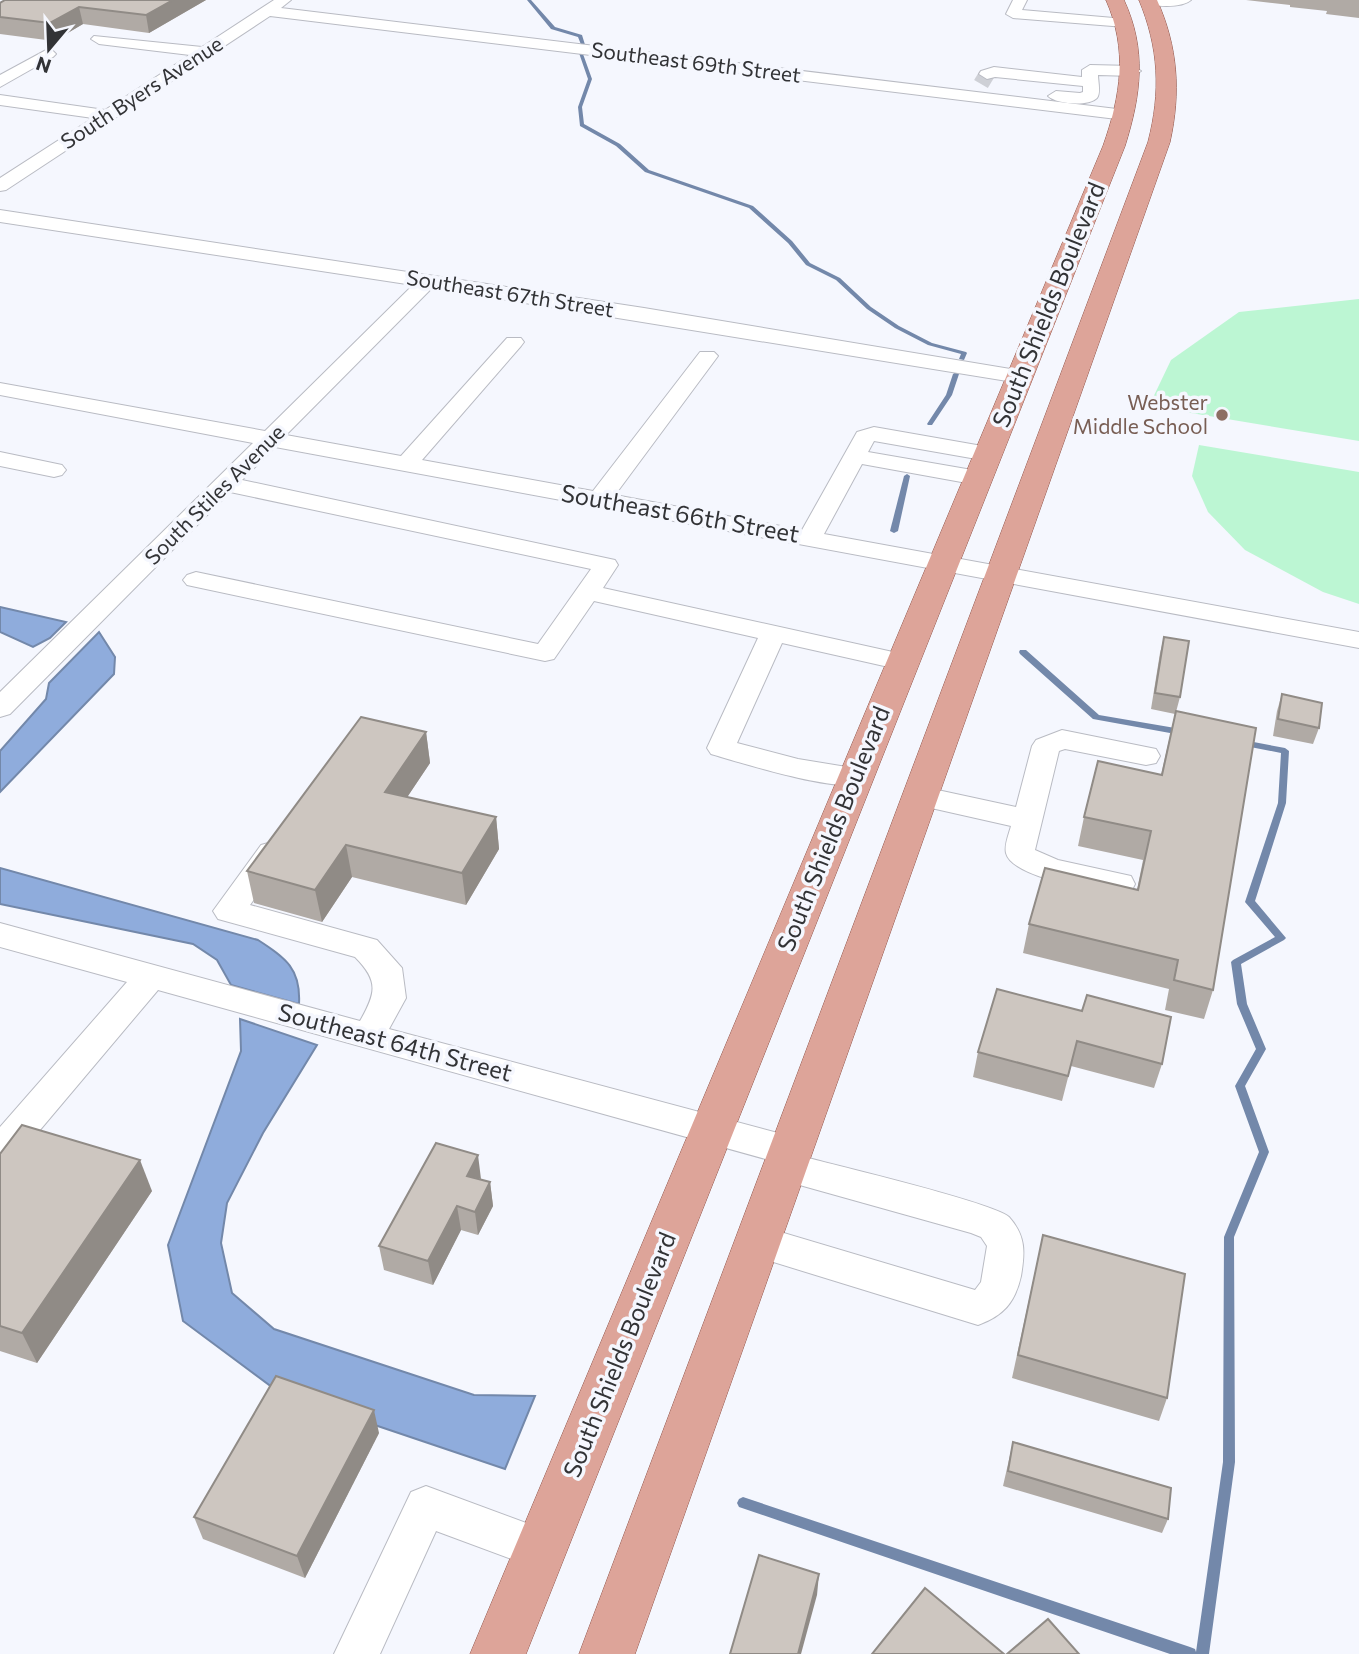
<svg xmlns="http://www.w3.org/2000/svg" width="1359" height="1654" font-family="Commissioner,sans-serif">
<style>
.green{fill:#bcf6d3}
.water{fill:#8facdc;stroke:#7388aa;stroke-width:2}
.lines{fill:none;stroke-linecap:round;stroke-linejoin:round}
.stream{fill:#7388aa;fill-rule:evenodd}
.minor-tunnel{stroke:#ced0d6;stroke-width:16;stroke-dasharray:16 8;stroke-linecap:butt}
.minor-casing{stroke:#b9bbc3;stroke-width:2}
.major-casing{stroke:#92554a;stroke-width:1}
.minor{fill:#fff;fill-rule:evenodd}
.major{fill:#dda499;fill-rule:evenodd}
.wall{fill:#b0aaa5}
.shaded-wall{fill:#908b86}
.building{fill:#cdc6c0;stroke:#908b86;stroke-width:2}
.education-dot{fill:#8d6e63;stroke:#f5f7fe;stroke-width:2.5}
.labels{text-anchor:middle;stroke-width:7;stroke-linejoin:round;paint-order:stroke}
.far-street-label{font-size:21px;fill:#323336;stroke:#f5f7fe}
.far-education-label{font-size:21px;fill:#785e54;stroke:#f5f7fe;text-anchor:end}
.street-label{font-size:24px;fill:#323336;stroke:#f5f7fe}
</style>
<rect width="100%" height="100%" fill="#f5f7fe"/>
<!-- green -->
<g class="green">
<polygon points="1359,299 1359,441 1149,406 1171,360 1239,312"/>
<polygon points="1199,445 1359,472 1359,604 1323,592 1245,550 1208,512 1192,476"/>
</g>
<!-- water -->
<g class="water">
<polygon points="0,607 66,622 50,638 33,647 0,632"/>
<polygon points="99,632 115,657 114,674 0,792 0,751 46,699 49,683"/>
<path d="M0,868l258,72c28,18 43,29 41,64l-68,-19 -14,-25 -24,-16 -193,-40z"/>
<polygon points="240,1019 317,1045 263,1133 227,1203 221,1243 232,1293 274,1329 474,1395 535,1396 505,1469 280,1393 183,1321 168,1245 241,1051"/>
</g>
<g class="lines">
<!-- stream -->
<g class="stream">
<polygon points="527,0 531,0 555,27 582,35 586,48 582,47 578,37 551,29"/>
<polygon points="579,53 583,54 592,79 582,107 584,124 620,144 649,170 753,206 792,241 810,263 840,278 871,307 899,326 932,343 966,352 967,353 964,360 959,359 961,354 928,345 895,328 867,309 836,280 806,265 788,243 749,208 645,172 616,146 580,126 578,107 588,79"/>
<polygon points="956,372 959,374 952,395 932,425 928,425 927,424 946,395 953,374"/>
<polygon points="907,474 910,476 898,531 894,533 890,531 904,476"/>
<polygon points="1020,650 1026,650 1099,715 1181,729 1185,732 1181,735 1093,719 1020,654 1019,652"/>
<polygon points="1243,740 1285,748 1289,751 1286,803 1255,901 1286,938 1284,940 1241,964 1247,1004 1266,1049 1245,1086 1269,1152 1234,1237 1235,1462 1209,1654 1170,1654 739,1507 737,1503 739,1499 743,1497 1190,1647 1195,1649 1196,1652 1223,1462 1224,1237 1259,1152 1235,1086 1256,1049 1237,1004 1231,962 1233,960 1275,937 1245,902 1278,803 1281,753 1240,745 1239,743 1240,741"/>
</g>
<!-- minor-tunnel -->
<polyline class="minor-tunnel" points="981,84 987,74"/>
<!-- minor casing -->
<g class="minor-casing">
<g id="minor">
<polygon points="274,0 291,0 281,8 1125,110 1133,115 1125,120 270,16 6,190 0,191 0,178 93,118 0,105 0,95 105,110 190,55 99,44 91,39 94,36 202,47"/>
<polygon points="1013,0 1027,0 1022,10 1125,19 1132,23 1125,27 1013,18 1006,14"/>
<path d="M1142,0h49c-9,8 -40,8 -49,0z"/>
<polygon points="48,49 53,51 56,54 53,57 0,87 0,75"/>
<path d="M1090,65l43,1 8,5 -8,5 -35,-1c0,6 3,18 -1,23 -9,9 -41,6 -49,-2l8,-5 24,2 3,-1v-6l-88,-9 -8,2 -8,-5 2,-3 13,-4 88,10v-7z"/>
<path d="M0,210l644,98 384,64 3,5 -3,5 -8,1 -588,-95 -146,147 115,21 106,-118h14l3,4 -3,4 -99,114 171,31 107,-139h14l4,4 -103,139 187,35 55,-98 17,-5 114,20 8,2 3,5 -3,5 -8,2 -114,-20 -6,11 110,19 8,2 4,5 -4,5 -8,2 -116,-21 -38,70 535,98v16l-1084,-201 -33,33 373,80 3,5 -15,23 308,68 4,6 -4,6 -9,2 -120,-27 -45,100 61,16 67,11 4,7 -4,7c-31,8 -120,-20 -154,-30l-4,-6 51,-110 -164,-37 -40,58 -9,2 -358,-76 -4,-5 4,-5 9,-3 342,72 53,-75 -361,-77 -220,222 -10,3v-25l253,-249 -253,-48v-12l265,48 148,-146 -413,-63z"/>
<polygon points="0,452 62,465 66,470 62,475 54,477 0,466"/>
<path d="M1062,730l84,17 10,2 4,7 -4,7 -10,2 -81,-16 -6,2 -24,99 23,10 73,16 4,8 -4,8 -11,3c-24,-5 -108,-17 -114,-42 -2,-8 3,-19 5,-27l-102,-23 -5,-7 5,-7 10,-3 97,21 16,-61 4,-6z"/>
<path d="M272,842l11,3 4,7 -37,53 127,35 25,28 4,30 -17,31 400,107 13,5 5,10 -3,6c31,8 191,46 205,60 17,19 16,35 12,59 -6,27 -18,40 -43,49l-221,-68 -13,-5 -6,-11 6,-11 13,-5 218,65 6,-8 6,-36 -6,-9 -10,-4 -200,-56 -5,-11 3,-6 -611,-170 -145,172 -13,5v-40l127,-145 -127,-35v-24l360,98c16,-28 19,-40 -5,-64l-137,-38 -5,-8 48,-66z"/>
<polygon points="426,1486 556,1534 563,1549 556,1564 541,1570 436,1531 380,1654 334,1654 411,1492"/>
</g>
</g>
<!-- major casing -->
<g class="major-casing">
<g id="major">
<path d="M1106,0h18c23,50 17,95 1,146l-599,1508h-56l633,-1508c18,-51 25,-96 3,-146z"/>
<path d="M1139,0h18c21,47 24,92 13,142l-535,1512h-56l569,-1512c13,-50 11,-94 -9,-142z"/>
</g>
</g>
<!-- minor -->
<use href="#minor" class="minor"/>
<!-- major -->
<use href="#major" class="major"/>
</g>
<!-- wall -->
<g class="wall">
<polygon points="5,0 206,0 149,33 83,24 54,41 0,34 0,3"/>
<polygon points="1246,0 1359,0 1359,18 1326,14 1327,11 1290,7 1290,5"/>
<polygon points="1164,637 1180,697 1176,712 1213,990 1204,1019 1165,1010 1169,989 1023,953 1029,924 1137,890 1143,860 1078,846 1084,817 1161,775 1175,714 1151,709 1160,653"/>
<polygon points="1282,694 1319,728 1313,744 1273,736 1277,711"/>
<polygon points="426,732 430,763 407,797 496,817 499,849 466,905 352,877 322,922 254,903 247,871"/>
<polygon points="997,989 1162,1064 1154,1088 1071,1066 1062,1101 973,1077 978,1052"/>
<polygon points="0,1154 152,1191 37,1363 0,1351"/>
<polygon points="481,1180 490,1182 493,1206 478,1235 461,1230 433,1285 384,1270 379,1246"/>
<polygon points="1043,1235 1167,1398 1159,1421 1012,1378"/>
<polygon points="379,1433 305,1578 203,1539 194,1517"/>
<polygon points="1013,1442 1168,1519 1162,1533 1003,1486"/>
</g>
<!-- shaded-wall -->
<g class="shaded-wall">
<polygon points="173,0 206,0 149,33 146,15"/>
<polygon points="79,7 83,24 54,41 50,23"/>
<polygon points="426,732 430,763 390,823 385,792"/>
<polygon points="496,817 499,849 466,905 462,873"/>
<polygon points="346,845 352,877 322,922 315,890"/>
<polygon points="478,1155 481,1179 467,1176"/>
<polygon points="140,1160 152,1191 37,1363 22,1333"/>
<polygon points="490,1182 493,1206 478,1235 475,1212"/>
<polygon points="457,1206 461,1230 433,1285 428,1261"/>
<polygon points="374,1410 379,1433 305,1578 297,1556"/>
<polygon points="819,1574 817,1595 801,1654 798,1654"/>
</g>
<!-- building -->
<g class="building">
<polygon points="5,0 173,0 146,15 79,7 50,23 0,17 0,3"/>
<polygon points="1164,637 1189,641 1180,697 1155,693"/>
<polygon points="1282,694 1322,703 1319,728 1278,719"/>
<polygon points="1176,711 1256,728 1213,990 1174,980 1178,960 1029,924 1045,868 1138,890 1151,831 1084,817 1098,761 1162,775"/>
<polygon points="361,717 426,732 385,792 496,817 462,873 346,845 315,890 247,871"/>
<polygon points="997,989 1082,1011 1087,995 1171,1017 1162,1064 1077,1041 1068,1076 978,1052"/>
<polygon points="22,1125 140,1160 22,1333 0,1326 0,1154"/>
<polygon points="436,1143 478,1155 467,1176 490,1182 475,1212 457,1206 428,1261 379,1246"/>
<polygon points="1043,1235 1185,1274 1167,1398 1018,1355"/>
<polygon points="276,1376 374,1410 297,1556 194,1517"/>
<polygon points="1013,1442 1171,1488 1168,1519 1008,1471"/>
<polygon points="759,1555 819,1574 798,1654 730,1654"/>
<polygon points="925,1588 1004,1654 872,1654"/>
<polygon points="1048,1619 1079,1654 1007,1654"/>
</g>
<!-- markers -->
<circle class="education-dot" cx="1222" cy="415" r="7"/>
<g class="labels">
<!-- far-street labels -->
<g class="far-street-label">
<text transform="translate(696 63) rotate(7)" y="7">Southeast 69th Street</text>
<text transform="translate(142 93) rotate(-33)" y="7">South Byers Avenue</text>
<text transform="translate(510 294) rotate(9)" y="7">Southeast 67th Street</text>
<text transform="translate(215 495) rotate(-45)" y="7">South Stiles Avenue</text>
</g>
<!-- far-education labels -->
<g class="far-education-label">
<text x="1208" y="410">Webster<tspan x="1208" dy="24">Middle School</tspan></text>
</g>
<!-- street labels -->
<g class="street-label">
<text transform="translate(1049 305) rotate(-68)" y="8">South Shields Boulevard</text>
<text transform="translate(680 514) rotate(10)" y="8">Southeast 66th Street</text>
<text transform="translate(834 829) rotate(-68)" y="8">South Shields Boulevard</text>
<text transform="translate(395 1043) rotate(15)" y="8">Southeast 64th Street</text>
<text transform="translate(620 1355) rotate(-68)" y="8">South Shields Boulevard</text>
</g>
</g>
<!-- north arrow -->
<g transform="translate(49 49) rotate(199)" stroke="#f5f7fe" stroke-width="5" paint-order="stroke">
<path d="M0-5L12 26L0 18L-12 26Z" fill="#323336"/>
<text y="-10" font-size="19" font-weight="bold" text-anchor="middle" fill="#323336">N</text>
</g>
</svg>
